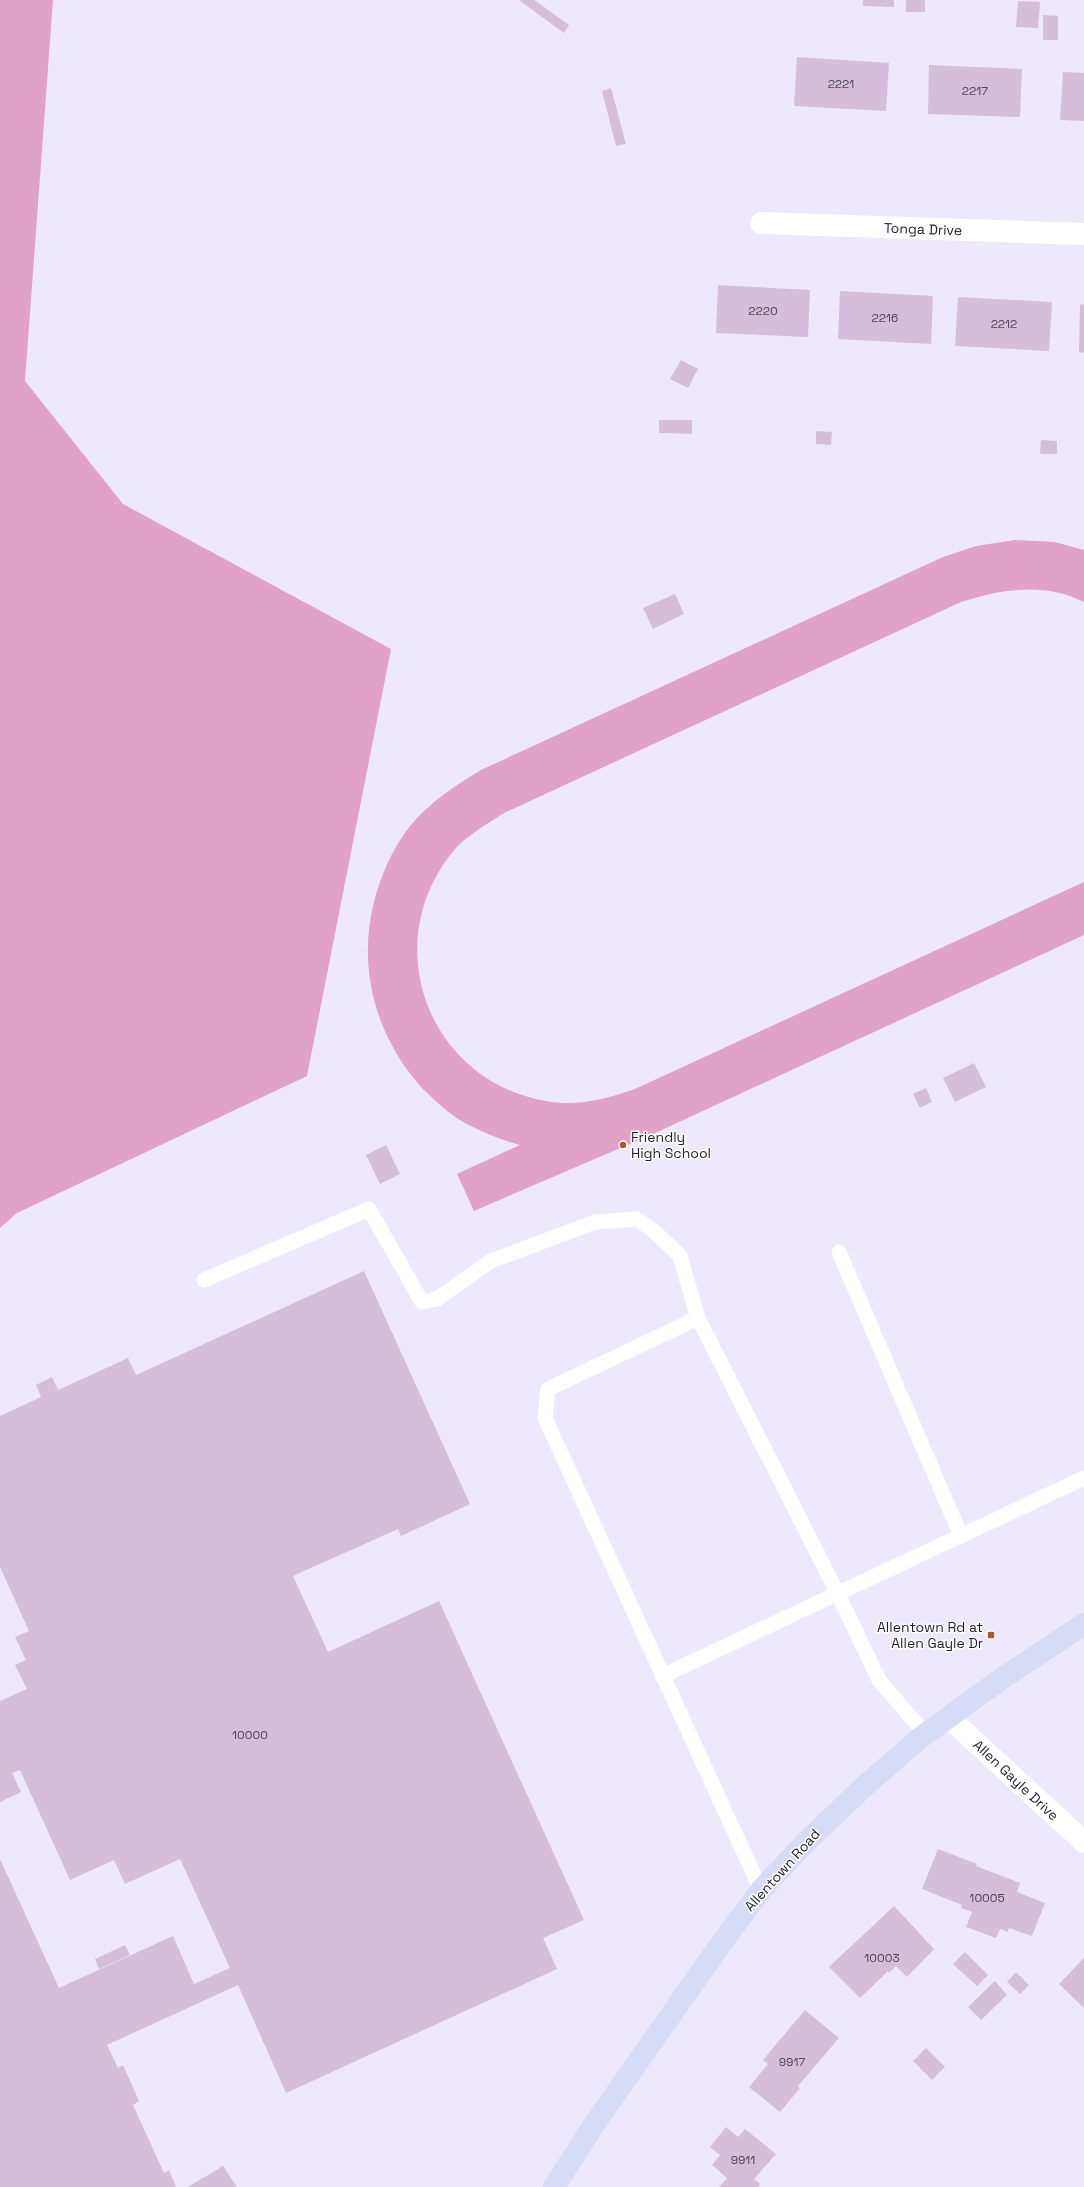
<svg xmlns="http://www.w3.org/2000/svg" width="1084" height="2187" font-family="'Space Grotesk',sans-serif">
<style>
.green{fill:#e0a2c6}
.building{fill:#d5bedb}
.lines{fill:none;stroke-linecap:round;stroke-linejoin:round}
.service{stroke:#fff;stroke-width:15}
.minor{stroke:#fff;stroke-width:22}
.secondary{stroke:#d6dcf8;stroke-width:22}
.poi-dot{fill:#a05d2d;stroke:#fff;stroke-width:1.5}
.labels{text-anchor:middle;stroke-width:3;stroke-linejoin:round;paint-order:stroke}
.number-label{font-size:12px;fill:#4e4656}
.street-label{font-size:14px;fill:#211e2a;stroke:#fff}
.poi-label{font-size:14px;fill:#211e2a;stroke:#fff;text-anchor:start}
</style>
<rect width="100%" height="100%" fill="#ede8fd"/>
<!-- green -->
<g class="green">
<polygon points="0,0 53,0 25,381 123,504 391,649 307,1076 17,1213 0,1228"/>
<path d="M1015,540l40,2 29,8v52c-40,-20 -83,-13 -123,0l-457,211c-17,11 -35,21 -49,36 -78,92 -29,231 91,252 30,6 60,-2 89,-12l449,-207v53l-431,199 -179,77 -17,-37 63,-29c-19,-5 -36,-12 -53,-21 -17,-9 -32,-23 -45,-36 -46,-51 -65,-119 -48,-186 8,-31 23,-64 46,-87 18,-18 39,-32 61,-45l462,-213 33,-11z"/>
</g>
<!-- building -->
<g class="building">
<polygon points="519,0 534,0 569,25 564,33"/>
<polygon points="863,0 894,0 894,7 863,6"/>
<rect x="906" y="0" width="19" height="12"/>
<polygon points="1018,1 1040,2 1038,28 1016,27"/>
<polygon points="1043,15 1058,16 1058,40 1043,40"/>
<polygon points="797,57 889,63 886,111 794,106"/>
<polygon points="929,65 1022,69 1020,117 928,114"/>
<polygon points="1063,72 1084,73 1084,121 1060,120"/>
<polygon points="611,88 626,144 616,146 602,91"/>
<polygon points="718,285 810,290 808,337 716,333"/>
<polygon points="840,291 933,296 931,344 838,339"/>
<polygon points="958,297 1052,302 1049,351 955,346"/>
<polygon points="1080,304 1084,305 1084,353 1079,352"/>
<polygon points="681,360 698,369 688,388 670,379"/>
<polygon points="659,420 692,420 692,434 659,433"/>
<polygon points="816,431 832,432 831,445 816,444"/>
<polygon points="1041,440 1057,441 1057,454 1040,454"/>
<polygon points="675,594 684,614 653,629 643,608"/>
<polygon points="974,1063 986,1087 955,1102 943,1078"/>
<polygon points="926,1088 932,1102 920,1108 913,1094"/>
<polygon points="386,1145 400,1174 380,1184 366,1155"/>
<polygon points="364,1271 470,1504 401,1536 398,1529 293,1576 328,1652 439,1601 584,1920 543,1938 557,1969 286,2093 238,1985 107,2045 118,2068 123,2065 139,2101 133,2105 164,2173 169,2170 176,2187 0,2187 0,1859 59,1988 173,1936 194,1984 230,1968 180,1859 125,1884 114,1860 70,1880 20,1770 12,1773 21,1792 0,1802 0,1701 27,1689 15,1665 26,1660 15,1637 29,1631 0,1567 0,1416 41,1397 36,1385 52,1377 58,1390 128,1358 136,1375"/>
<polygon points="938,1849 977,1864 976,1866 1020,1883 1017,1892 1045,1903 1032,1936 1009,1928 1008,1932 1000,1929 996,1938 966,1927 972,1912 961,1908 962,1905 922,1889"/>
<polygon points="894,1906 934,1949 907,1977 896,1966 889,1973 888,1971 860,1998 829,1967"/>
<polygon points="125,1945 130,1955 99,1969 95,1959"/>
<polygon points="965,1952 988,1975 977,1986 953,1964"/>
<polygon points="1084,1958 1084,2008 1059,1984"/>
<polygon points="1016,1972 1029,1985 1020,1994 1007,1982"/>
<polygon points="995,1981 1007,1995 981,2020 968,2007"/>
<polygon points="805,2010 839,2038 798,2086 800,2088 780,2112 749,2087 768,2064 763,2060"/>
<polygon points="926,2048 945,2067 932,2080 913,2061"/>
<polygon points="726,2127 738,2137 745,2129 776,2154 754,2179 760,2184 758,2187 719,2187 727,2178 712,2165 720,2155 710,2147"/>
<polygon points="223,2166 237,2187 188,2187"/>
</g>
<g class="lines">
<!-- service -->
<g class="service">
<polyline points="839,1252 961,1536"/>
<polyline points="204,1280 369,1209 422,1302 437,1299 491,1261 595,1222 637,1219 655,1232 680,1256 698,1318 838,1594 879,1680 925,1734"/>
<polyline points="698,1318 548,1389 545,1418 761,1890"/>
<polyline points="662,1676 1084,1478"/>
</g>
<!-- minor -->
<g class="minor">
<polyline points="761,223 1084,234"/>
<polyline points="948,1717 1084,1842"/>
</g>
<!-- secondary -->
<polyline class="secondary" points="554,2187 595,2123 725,1938 761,1890 807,1841 867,1784 920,1738 1004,1677 1084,1624"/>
</g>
<!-- markers -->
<g class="poi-dot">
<circle cx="623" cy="1145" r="4"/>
<rect x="987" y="1631" width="8" height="8" rx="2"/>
</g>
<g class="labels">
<!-- number labels -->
<g class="number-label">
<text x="841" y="88">2221</text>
<text x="975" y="95">2217</text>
<text x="763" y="315">2220</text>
<text x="885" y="322">2216</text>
<text x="1004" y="328">2212</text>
<text x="250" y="1739">10000</text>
<text x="987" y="1902">10005</text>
<text x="882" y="1962">10003</text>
<text x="792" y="2066">9917</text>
<text x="743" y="2164">9911</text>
</g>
<!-- street labels -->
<g class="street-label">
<text transform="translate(923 229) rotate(2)" y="5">Tonga Drive</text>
<text transform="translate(1016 1780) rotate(43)" y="5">Allen Gayle Drive</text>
<text transform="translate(782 1870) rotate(-48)" y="5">Allentown Road</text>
</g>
<!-- poi labels -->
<g class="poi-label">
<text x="631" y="1142">Friendly<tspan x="631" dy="16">High School</tspan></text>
<text x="983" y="1632" text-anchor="end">Allentown Rd at<tspan x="983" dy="16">Allen Gayle Dr</tspan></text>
</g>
</g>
</svg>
